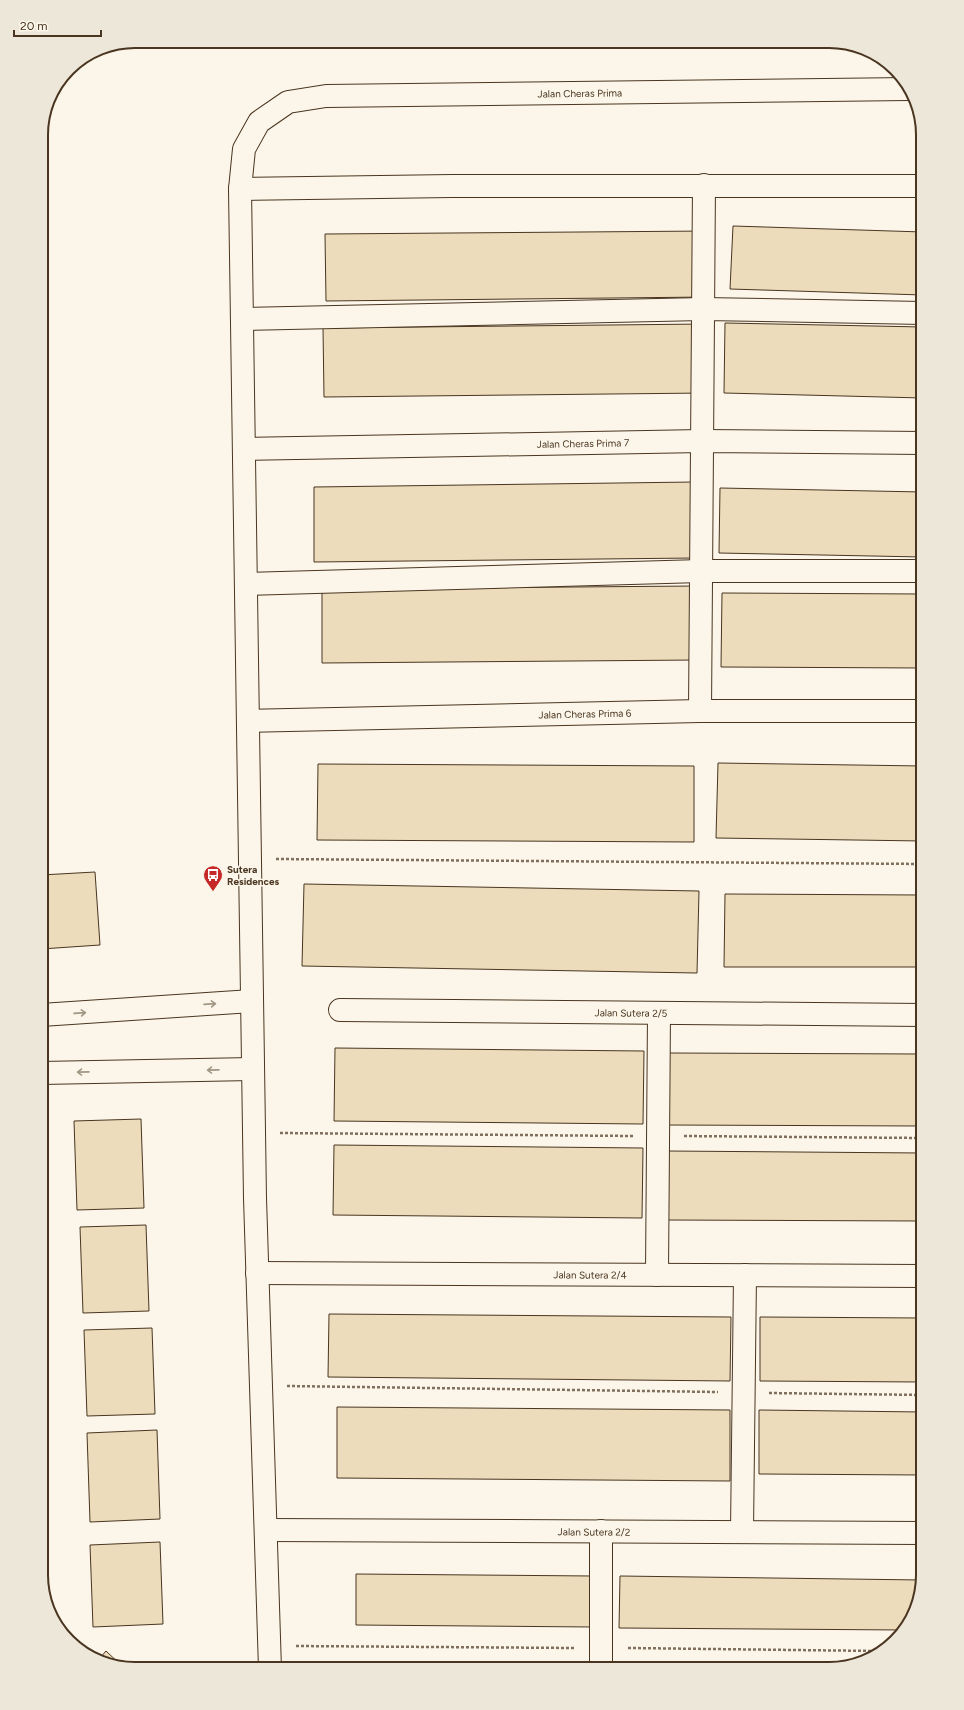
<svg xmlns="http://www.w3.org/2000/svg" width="964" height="1710" font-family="Figtree,sans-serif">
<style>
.building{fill:#ecdcbc;stroke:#4a3520}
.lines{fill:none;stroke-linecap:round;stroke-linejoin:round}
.minor-casing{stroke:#4a3520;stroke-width:24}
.path{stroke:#7f6f5c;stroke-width:2.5;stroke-dasharray:3 2;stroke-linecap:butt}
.minor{stroke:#fbf6e9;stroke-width:22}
.oneway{stroke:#a29684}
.labels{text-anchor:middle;stroke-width:3;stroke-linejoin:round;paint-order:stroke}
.street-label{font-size:10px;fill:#4a3520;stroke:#fbf6e9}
.poi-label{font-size:10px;font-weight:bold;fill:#4a3520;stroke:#fbf6e9;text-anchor:start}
.rim{fill:none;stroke:#4a3520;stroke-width:2}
</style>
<rect width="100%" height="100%" fill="#fbf6e9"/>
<!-- building -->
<g class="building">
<polygon points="733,226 923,232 923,295 730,289"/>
<polygon points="708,231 708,297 326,301 325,234"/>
<polygon points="725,323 923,327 923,398 724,393"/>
<polygon points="705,324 706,393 324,397 323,328"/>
<polygon points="694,482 695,558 314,562 314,487"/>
<polygon points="720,488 923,492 923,557 719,553"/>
<polygon points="696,586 696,660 322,663 322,589"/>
<polygon points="722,593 923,594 923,668 721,667"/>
<polygon points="718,763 923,766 923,841 716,838"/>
<polygon points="318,764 694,766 694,842 317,840"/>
<polygon points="95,872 100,945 41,949 41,875"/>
<polygon points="304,884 699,891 697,973 302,966"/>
<polygon points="725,894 923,895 923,967 724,967"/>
<polygon points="335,1048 644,1051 643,1124 334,1121"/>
<polygon points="669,1053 923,1054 923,1126 668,1125"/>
<polygon points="141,1119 144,1208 77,1210 74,1121"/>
<polygon points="334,1145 643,1148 642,1218 333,1215"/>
<polygon points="668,1151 923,1153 923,1221 667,1220"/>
<polygon points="146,1225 149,1311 83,1313 80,1227"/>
<polygon points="329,1314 731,1317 730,1381 328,1377"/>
<polygon points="760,1317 923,1318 923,1382 760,1381"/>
<polygon points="152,1328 155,1414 87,1416 84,1330"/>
<polygon points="337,1407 730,1410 730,1481 337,1478"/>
<polygon points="759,1410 923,1412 923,1475 759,1474"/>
<polygon points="157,1430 160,1519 90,1522 87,1433"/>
<polygon points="160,1542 163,1624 93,1627 90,1545"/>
<polygon points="356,1574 593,1576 593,1627 356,1625"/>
<polygon points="620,1576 922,1580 907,1628 904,1630 619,1628"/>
<polygon points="106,1651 123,1667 99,1659"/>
</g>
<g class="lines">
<!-- minor casing -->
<g class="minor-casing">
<g id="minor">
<polyline points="240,189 452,186 923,186"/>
<polyline points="242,319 703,309 923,313"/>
<path id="s1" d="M244,449l458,-8 221,2"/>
<polyline points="246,584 701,571 923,571"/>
<polyline points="700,711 704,185"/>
<path id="s2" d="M248,721l452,-10h223"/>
<path id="s3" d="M340,1010l583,5"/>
<polyline points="41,1015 252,1001"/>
<polyline points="41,1073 252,1069"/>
<path id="s4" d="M257,1273l666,3"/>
<polyline points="657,1275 659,1013"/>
<path id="s5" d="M266,1530l657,3"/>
<polyline points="601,1531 601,1669"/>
<polyline points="742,1532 745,1275"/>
<path id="s6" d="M270,1669l-15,-471 -15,-1009 4,-40 15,-27 29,-20 38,-6 582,-7"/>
</g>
</g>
<!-- path -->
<g class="path">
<polyline points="276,859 923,864"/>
<polyline points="280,1133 633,1136"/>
<polyline points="684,1136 923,1138"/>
<polyline points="287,1386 718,1392"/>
<polyline points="769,1393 923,1395"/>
<polyline points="296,1646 575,1648"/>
<polyline points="628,1648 878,1651"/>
</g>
<!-- minor -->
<use href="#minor" class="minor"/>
</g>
<!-- one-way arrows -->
<defs><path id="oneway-shaft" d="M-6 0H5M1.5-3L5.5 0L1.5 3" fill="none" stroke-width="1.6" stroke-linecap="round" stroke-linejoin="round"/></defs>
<g class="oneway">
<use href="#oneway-shaft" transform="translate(210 1004) rotate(-4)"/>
<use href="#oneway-shaft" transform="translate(80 1013) rotate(-4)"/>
<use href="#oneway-shaft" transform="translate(213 1070) rotate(179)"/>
<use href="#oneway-shaft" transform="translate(83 1072) rotate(179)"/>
</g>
<!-- icons -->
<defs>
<g id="bus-pin" transform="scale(1)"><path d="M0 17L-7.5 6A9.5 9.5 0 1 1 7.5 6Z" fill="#c62828" stroke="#fbf6e9"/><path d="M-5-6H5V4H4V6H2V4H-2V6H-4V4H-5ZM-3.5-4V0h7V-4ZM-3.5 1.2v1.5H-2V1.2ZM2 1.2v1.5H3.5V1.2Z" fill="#fff"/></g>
</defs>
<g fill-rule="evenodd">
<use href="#bus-pin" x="213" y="875"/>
</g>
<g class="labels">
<!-- street labels -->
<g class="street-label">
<text dy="4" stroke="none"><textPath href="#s6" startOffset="1879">Jalan Cheras Prima</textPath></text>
<text dy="4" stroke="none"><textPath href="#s1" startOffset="339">Jalan Cheras Prima 7</textPath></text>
<text dy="4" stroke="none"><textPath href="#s2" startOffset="337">Jalan Cheras Prima 6</textPath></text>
<text dy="4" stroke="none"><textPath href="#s3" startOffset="291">Jalan Sutera 2/5</textPath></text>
<text dy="4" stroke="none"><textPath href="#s4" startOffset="333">Jalan Sutera 2/4</textPath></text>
<text dy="4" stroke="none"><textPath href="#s5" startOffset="328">Jalan Sutera 2/2</textPath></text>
</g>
<!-- poi labels -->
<g class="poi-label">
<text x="227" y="873">Sutera<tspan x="227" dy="12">Residences</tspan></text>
</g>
</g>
<!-- crop -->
<path d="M0 0H964V1710H0ZM135 48H829A87 87 0 0 1 916 135V1575A87 87 0 0 1 829 1662H135A87 87 0 0 1 48 1575V135A87 87 0 0 1 135 48Z" fill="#ede7d9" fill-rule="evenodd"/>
<path class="rim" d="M135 48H829A87 87 0 0 1 916 135V1575A87 87 0 0 1 829 1662H135A87 87 0 0 1 48 1575V135A87 87 0 0 1 135 48Z"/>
<!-- scale -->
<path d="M14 30v6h87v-6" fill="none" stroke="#4a3520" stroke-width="2"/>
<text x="20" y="30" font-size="12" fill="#4a3520" stroke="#fbf6e9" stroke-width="3" paint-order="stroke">20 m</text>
</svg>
